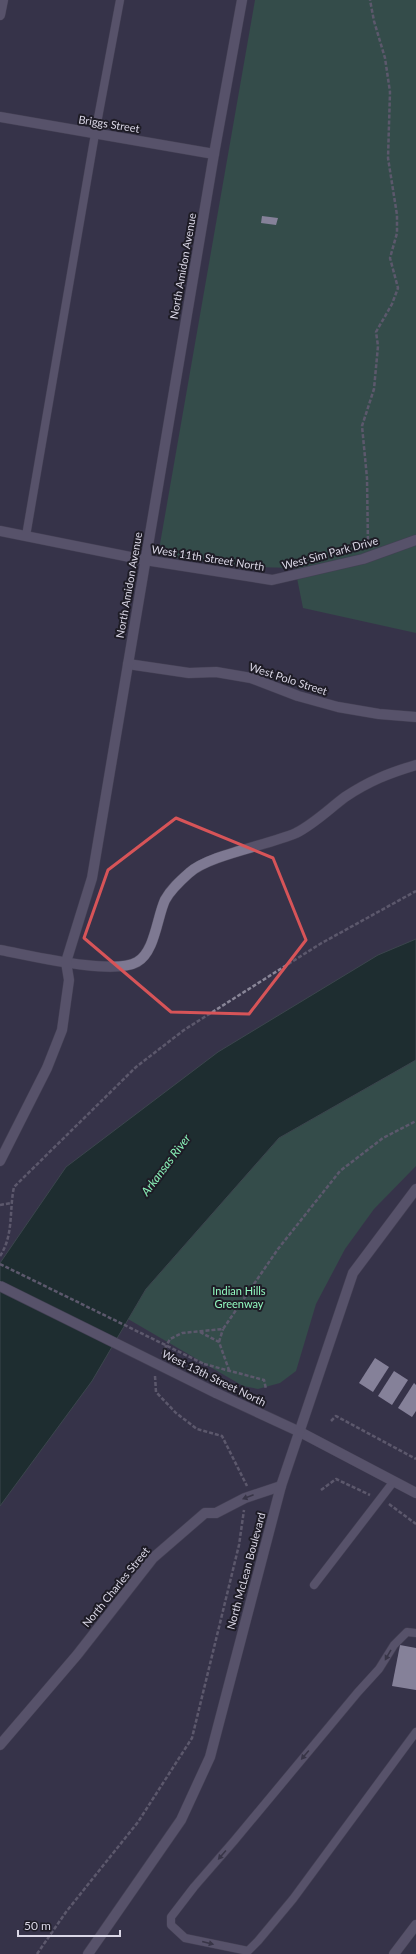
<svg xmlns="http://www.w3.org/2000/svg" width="416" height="1954" font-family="Lato,sans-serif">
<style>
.green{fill:#316a4c}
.water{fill:#002613;stroke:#415b52}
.building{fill:#e4dffb}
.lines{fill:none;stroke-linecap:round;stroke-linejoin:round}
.lane-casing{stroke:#534f62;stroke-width:9}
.street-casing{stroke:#534f62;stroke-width:11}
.secondary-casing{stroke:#534f62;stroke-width:11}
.path{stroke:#898698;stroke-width:2.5;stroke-dasharray:4 2;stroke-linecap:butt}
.lane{stroke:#7e7992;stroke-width:8}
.street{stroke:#7e7992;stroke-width:10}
.secondary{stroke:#7e7992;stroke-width:10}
.secondary-bridge-casing{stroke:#534f62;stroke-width:11;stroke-linecap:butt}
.path-bridge{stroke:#898698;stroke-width:2.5;stroke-dasharray:4 2;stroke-linecap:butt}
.secondary-bridge{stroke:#7e7992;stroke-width:10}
.oneway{fill:#3b3846}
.marked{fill:none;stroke:#d75458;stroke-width:3;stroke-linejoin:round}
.labels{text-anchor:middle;stroke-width:4;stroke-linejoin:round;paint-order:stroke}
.street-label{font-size:11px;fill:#dad7e6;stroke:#1e1c26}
.park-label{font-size:11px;fill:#92fac0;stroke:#1e1c26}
.water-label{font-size:12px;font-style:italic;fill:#88efb6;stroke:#1e1c26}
</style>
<rect width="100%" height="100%" fill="#373349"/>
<!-- green -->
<g class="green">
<polygon points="255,0 416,0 416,633 303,608 295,568 249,567 175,558 164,552 160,544"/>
<polygon points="416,1060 416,1166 374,1209 345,1249 316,1304 296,1371 280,1383 258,1389 243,1386 128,1319 146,1289 279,1138"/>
</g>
<!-- water -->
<polygon class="water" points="416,939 416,1060 279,1138 146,1289 92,1381 0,1506 0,1263 66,1167 218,1052 378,955"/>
<!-- building -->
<g class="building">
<polygon points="262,216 278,218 276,225 261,223"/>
<polygon points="375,1358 389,1367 373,1392 359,1383"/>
<polygon points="394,1371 408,1380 392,1405 378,1396"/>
<polygon points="414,1383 416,1385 416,1411 412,1417 398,1408"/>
<polygon points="400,1645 416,1648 416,1690 392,1686"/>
</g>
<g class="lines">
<!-- lane casing -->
<g class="lane-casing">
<g id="lane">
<polyline points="26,536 95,134 120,0"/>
<polyline points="314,1585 394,1481"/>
<polyline points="416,1633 407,1632 394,1645 379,1669 358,1692 234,1841 194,1887 171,1917 171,1925 185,1938 248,1951 258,1941 293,1899 416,1732"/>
</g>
</g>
<!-- street casing -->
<g class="street-casing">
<g id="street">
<polyline points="0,15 3,0"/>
<polyline points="0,117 214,154"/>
<polyline points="0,531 145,560 272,580 363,559 416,540"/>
<polyline points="128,664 189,673 216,672 251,678 298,696 338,707 379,714 416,717"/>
<path d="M0,950c29,5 113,26 137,12 18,-10 20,-45 28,-62 6,-11 15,-19 24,-27 19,-18 80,-28 107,-40 18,-9 33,-24 49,-36 24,-16 44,-24 71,-32"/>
<polyline points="0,1161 47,1068 62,1030 69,980 66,962 92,878 214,154 242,0"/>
<polyline points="0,1745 77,1655 153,1558 205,1513 216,1513 245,1498 281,1486"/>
<polyline points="394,1954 416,1925"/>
</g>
</g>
<!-- secondary casing -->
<g class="secondary-casing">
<g id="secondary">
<polyline points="216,1393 300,1432 416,1493"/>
<polyline points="88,1954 181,1820 210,1757 281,1486 353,1273 416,1189"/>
</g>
</g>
<!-- path -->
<g class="path">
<polyline points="368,546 367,478 362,426 374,389 378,346 376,332 392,304 398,288 390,258 397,233 397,215 388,158 390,92 385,58 374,21 370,0"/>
<polyline points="0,1205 11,1203"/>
<path d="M0,1256c14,-21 9,-46 14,-69l122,-120 48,-37 136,-86 96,-53"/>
<polyline points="200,1332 219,1342 229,1370"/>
<polyline points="219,1342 223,1329"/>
<polyline points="162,1354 170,1339 182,1333 223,1329 278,1249 340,1171 383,1138 416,1121"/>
<polyline points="204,1364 264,1380 266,1389"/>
<polyline points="155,1376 156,1392 176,1413 197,1429 222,1436 247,1486"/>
<polyline points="331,1421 336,1416 416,1459"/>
<polyline points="321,1490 336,1479 370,1495"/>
<polyline points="389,1504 416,1524"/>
<polyline points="37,1954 66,1912 138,1822 192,1738 239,1545 244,1510"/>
</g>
<!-- lane -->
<use href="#lane" class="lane"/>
<!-- street -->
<use href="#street" class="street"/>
<!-- secondary -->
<use href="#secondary" class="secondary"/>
<!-- secondary-bridge casing -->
<g class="secondary-bridge-casing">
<polyline id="secondary-bridge" points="0,1286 216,1393"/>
</g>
<!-- path-bridge -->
<polyline class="path-bridge" points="0,1264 204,1364"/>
<!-- secondary-bridge -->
<use href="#secondary-bridge" class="secondary-bridge"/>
</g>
<!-- one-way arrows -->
<defs><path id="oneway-solid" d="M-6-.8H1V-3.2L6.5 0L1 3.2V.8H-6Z"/></defs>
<g class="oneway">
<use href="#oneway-solid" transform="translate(248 1497) rotate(159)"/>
<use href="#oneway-solid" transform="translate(388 1655) rotate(120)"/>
<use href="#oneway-solid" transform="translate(305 1755) rotate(130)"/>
<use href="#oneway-solid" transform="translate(222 1855) rotate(131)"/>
<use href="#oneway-solid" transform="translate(208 1943) rotate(14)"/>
</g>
<!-- marked area -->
<path d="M0 0H416V1954H0ZM176,818l97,40 33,82 -57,74 -78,-2 -87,-74 24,-68z" fill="#373349" fill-opacity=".55" fill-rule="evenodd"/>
<path class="marked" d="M176,818l97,40 33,82 -57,74 -78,-2 -87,-74 24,-68z"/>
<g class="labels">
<!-- street labels -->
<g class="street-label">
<text transform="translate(109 124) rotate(9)" y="4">Briggs Street</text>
<text transform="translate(183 266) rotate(-80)" y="4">North Amidon Avenue</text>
<text transform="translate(330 553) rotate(-15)" y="4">West Sim Park Drive</text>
<text transform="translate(208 558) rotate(9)" y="4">West 11th Street North</text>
<text transform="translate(129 585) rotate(-80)" y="4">North Amidon Avenue</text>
<text transform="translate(288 679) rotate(18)" y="4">West Polo Street</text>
<text transform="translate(214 1378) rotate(26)" y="4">West 13th Street North</text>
<text transform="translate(246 1571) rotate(-75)" y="4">North McLean Boulevard</text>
<text transform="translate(116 1587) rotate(-51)" y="4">North Charles Street</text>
</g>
<!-- park labels -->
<g class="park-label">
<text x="239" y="1295">Indian Hills<tspan x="239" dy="13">Greenway</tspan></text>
</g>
<!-- water labels -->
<g class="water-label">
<text transform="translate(166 1165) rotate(-53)" y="4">Arkansas River</text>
</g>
</g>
<!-- scale -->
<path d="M18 1930v6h102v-6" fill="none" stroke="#dad7e6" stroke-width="2"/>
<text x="24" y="1930" font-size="12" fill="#dad7e6" stroke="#1e1c26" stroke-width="3" paint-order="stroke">50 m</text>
</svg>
